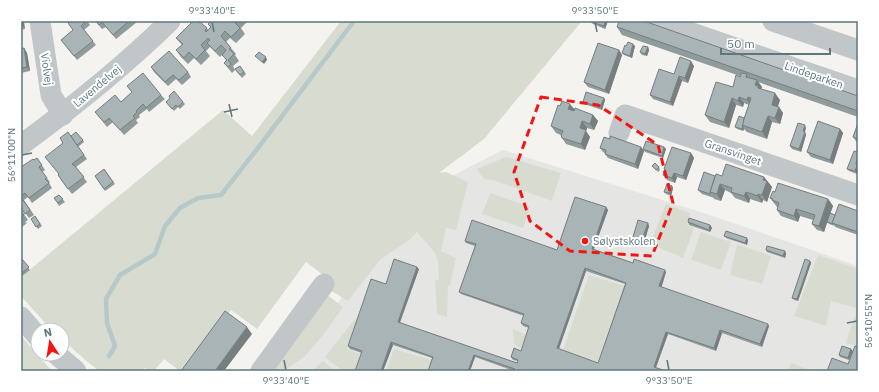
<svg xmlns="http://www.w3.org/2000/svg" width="879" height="392" font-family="'IBM Plex Sans',sans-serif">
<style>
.built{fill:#e5e5e3}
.green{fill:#d8dcd0}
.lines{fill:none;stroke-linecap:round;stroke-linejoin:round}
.stream{stroke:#b6c8c8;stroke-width:4.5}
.minor{stroke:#c1c7c8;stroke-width:21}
.wall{fill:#909b9c;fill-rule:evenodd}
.shaded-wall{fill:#767e7f}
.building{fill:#a8b4b5;stroke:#767e7f;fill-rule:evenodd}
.marked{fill:none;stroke:#f11613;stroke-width:3;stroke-dasharray:8 5;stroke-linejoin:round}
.ticks{fill:none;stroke:#5d777d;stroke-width:1.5}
.poi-dot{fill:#f11613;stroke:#fff;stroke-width:1.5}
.labels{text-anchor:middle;stroke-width:4;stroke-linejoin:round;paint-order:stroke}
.street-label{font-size:11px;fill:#5d777d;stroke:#fff}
.poi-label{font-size:11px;fill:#5d777d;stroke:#fff;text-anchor:start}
.neatline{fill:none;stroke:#5d777d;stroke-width:1.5}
.ticks-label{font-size:10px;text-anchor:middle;fill:#5d777d}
</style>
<rect width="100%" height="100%" fill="#f5f3f0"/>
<!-- built -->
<polygon class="built" points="503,150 710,215 858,266 858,371 285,371 426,189"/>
<!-- green -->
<g class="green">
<polygon points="341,21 582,21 484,139 439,173 446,172 468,182 456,230 446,228 441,251 456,258 450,286 448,286 447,317 437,314 435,281 439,279 438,261 435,253 417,232 409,240 380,260 348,301 328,289 332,282 306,262 257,329 231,310 215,332 183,371 180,371 164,359 154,371 148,371 145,368 142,371 99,371 84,359 62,339 62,330 53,330 46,324 21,296 21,277 223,110 252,136"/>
<polygon points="506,157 561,173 552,201 493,180 484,179 477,169"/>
<polygon points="490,193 530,207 523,228 482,214"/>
<polygon points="666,204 690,213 687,225 694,228 683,258 650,244"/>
<polygon points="701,232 731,242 721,270 691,260"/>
<polygon points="737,244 771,256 762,284 730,275"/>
<polygon points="818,255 858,269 858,347 846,343 854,318 855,318 857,308 831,301 826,326 794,316"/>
<polygon points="589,275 625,286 597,362 563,350"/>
<polygon points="325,293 343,307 324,334 304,357 283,371 269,371"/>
<polygon points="355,319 358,319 347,349 360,354 355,371 343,371 325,357"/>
<polygon points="513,329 527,335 521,348 514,344"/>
<polygon points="21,336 22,337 52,371 21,371"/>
<polygon points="394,349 432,360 429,371 386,371"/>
<polygon points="323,361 335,371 312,371"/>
<polygon points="791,363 813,371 788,371"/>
</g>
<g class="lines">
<!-- stream -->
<polyline class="stream" points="109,356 115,346 107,323 106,299 120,275 155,254 165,226 180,208 198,198 221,195 261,144 354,21"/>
<!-- minor -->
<g class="minor">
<polyline points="40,21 51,95 63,115"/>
<polyline points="657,21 858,90"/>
<polyline points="773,21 858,50"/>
<polyline points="619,133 625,115 858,195"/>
<path d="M21,145c52,-38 103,-79 149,-124"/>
<polyline points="21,317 38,337"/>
<polyline points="56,354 76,371"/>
<polyline points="261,371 324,284"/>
</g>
</g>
<!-- wall -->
<g class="wall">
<polygon points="21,21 25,29 21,30"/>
<polygon points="71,21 87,21 90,25 84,30 96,45 77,60 61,40 73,30"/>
<polygon points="95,21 136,21 137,22 116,39 106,27 102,29"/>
<polygon points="211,21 248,21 241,28 245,34 236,43 230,38 226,42 236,54 235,55 239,61 233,66 235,70 232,73 224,63 226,60 222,55 220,57 210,47 206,51 210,56 201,65 194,58 188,64 181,57 176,50 182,45 176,38 199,23 207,28 208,30 211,27 208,24"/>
<polygon points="608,21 605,29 593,24 591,22"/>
<polygon points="617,27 858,96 858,117 758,82 762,87 761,89 780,100 778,106 783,113 780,124 772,122 767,139 747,132 744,129 743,131 737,129 735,127 744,118 749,105 744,103 743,107 736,105 729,128 710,122 705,115 733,87 740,76 622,35"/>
<polygon points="635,46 632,58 624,55 622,53"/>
<polygon points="648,47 649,50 647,56 642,55 640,52"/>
<polygon points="24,48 27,53 30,71 21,73 21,49"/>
<polygon points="619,50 622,55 609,94 588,87 584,82"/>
<polygon points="240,66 246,74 242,78 235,69"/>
<polygon points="694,66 688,83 682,81 673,106 653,99 650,95 674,74"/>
<polygon points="151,67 188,72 191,77 182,85 176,79 168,86 154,72"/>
<polygon points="127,86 161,95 165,99 149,112 147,109 139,115 140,117 136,120 138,123 124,135 113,122 107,127 95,112 121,102 132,92"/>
<polygon points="604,98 605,100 602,110 584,104 583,102"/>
<polygon points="166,102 183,102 185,104 180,109 178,107 174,111"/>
<polygon points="575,110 593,115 598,121 594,130 587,128 586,131 590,137 585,150 566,144 562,138 561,135 556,133 551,126"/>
<polygon points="858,123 858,144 853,137"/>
<polygon points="806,128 805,132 806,135 801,152 792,149 790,146"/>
<polygon points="840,129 843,133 833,164 811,157 807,152"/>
<polygon points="71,136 83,140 84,142 78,147 73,139 87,159 76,167 87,182 72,194 61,180 59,174 63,143"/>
<polygon points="610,139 641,147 644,151 638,169 608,158 605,154 605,153 603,152 600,148"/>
<polygon points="664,147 666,149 663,158 645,152 643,149"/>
<polygon points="858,152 858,169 857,174 849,171 847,169"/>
<polygon points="691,153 694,158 686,180 677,177 675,183 667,180 663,175 665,171 664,169"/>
<polygon points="37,158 45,170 42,172 50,182 49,183 52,188 32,203 28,197 24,200 34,215 29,218 21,207 21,167"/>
<polygon points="652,166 659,167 660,170 658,172"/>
<polygon points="104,169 115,184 105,191 95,176"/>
<polygon points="715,176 764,177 772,187 767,202 763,200 762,203 750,199 749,203 735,198 731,193 725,190 721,201 714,199 714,198 702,194 698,190"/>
<polygon points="672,186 673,188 671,196 666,194 664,192"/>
<polygon points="775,192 828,199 833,206 830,213 835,215 858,211 858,235 835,227 835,226 829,224 827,222 824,232 817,230 812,224 813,220 800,216 798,222 781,216 777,210 777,207 770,198"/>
<polygon points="59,195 65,202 59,206 54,198"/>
<path d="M606,207l2,3 -14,39 39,14 33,9 -5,15 108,39 -7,21 -40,-14 -6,18 -48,-17 -12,34 -142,3 -39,-14 -5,14h-42l4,-13 -39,-13 -10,26h-28l7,-18 -12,-4 -2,-3 38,-62 33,-15 -19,54 117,40 1,-2 -5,-1 -2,-3 10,-6 8,-23 -6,-2 -2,-3 3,-7 -63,-22 -2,-2 16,-46 -9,-3 -1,-2 92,9zM586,271l39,13 -27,79 -39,-14z"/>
<polygon points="21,210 28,220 25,222 27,223 21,228"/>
<polygon points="35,216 42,226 38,229 31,219"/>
<polygon points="688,222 710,225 712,228 710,232 689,225"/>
<polygon points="648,223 649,226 644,243 634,239 633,237"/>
<polygon points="724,236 748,240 747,245 726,238"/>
<polygon points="766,250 785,251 786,254 785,258 767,252"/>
<polygon points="21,258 30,270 21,277"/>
<polygon points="810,261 811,263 798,301 794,300 792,298"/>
<polygon points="853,351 849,360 840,357 839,355"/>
</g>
<!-- shaded-wall -->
<g class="shaded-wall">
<polygon points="21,21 24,21 25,29 22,25"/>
<polygon points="605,21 608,21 605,29 604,26"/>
<polygon points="633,44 635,46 632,58 630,56"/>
<polygon points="648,47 649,50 647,56 645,54"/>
<polygon points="24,48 27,53 30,71 27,67"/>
<polygon points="619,50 622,55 609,94 605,90"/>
<polygon points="266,57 267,60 264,64 262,62"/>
<polygon points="691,61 694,66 688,83 685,78"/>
<polygon points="679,76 682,81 673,106 670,102"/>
<polygon points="757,80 762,87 761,90 755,85"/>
<polygon points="775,93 780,100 776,111 772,105"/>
<polygon points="739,97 744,103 743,107 738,101"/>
<polygon points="748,97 753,104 752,106 747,100"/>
<polygon points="604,98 605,100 602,110 600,107"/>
<polygon points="732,98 736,105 729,128 724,122"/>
<polygon points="570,104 575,110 573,116 568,109"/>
<polygon points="779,107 783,113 780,124 775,118"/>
<polygon points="593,115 598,121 594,130 590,124"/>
<polygon points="768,116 772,122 767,139 762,132"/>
<polygon points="582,121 587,128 586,131 590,137 585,150 581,144 580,128"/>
<polygon points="805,125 806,128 804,134 803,131"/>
<polygon points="743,126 744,129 743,131 742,129"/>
<polygon points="840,129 843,133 833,164 830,160"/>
<polygon points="805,132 806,135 801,152 799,149"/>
<polygon points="641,147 644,151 638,169 635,164"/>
<polygon points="664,147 666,149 663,158 662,156"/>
<polygon points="691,153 694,158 686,180 683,176"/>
<polygon points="857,166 858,168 857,174 855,171"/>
<polygon points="674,173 677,177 675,183 672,178"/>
<polygon points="764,177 772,187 767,202 762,195 763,180"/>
<polygon points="720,184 725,190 721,201 717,194"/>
<polygon points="672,186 673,188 671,196 669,193"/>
<polygon points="746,192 750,199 749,203 744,196"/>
<polygon points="758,194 763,200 762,203 758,196"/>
<polygon points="828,199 833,206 824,232 819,226"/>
<polygon points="606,207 608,210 593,251 592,249"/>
<polygon points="796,209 800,216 798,222 794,216"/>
<polygon points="648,223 649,226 644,243 642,240"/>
<polygon points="710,225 712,228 710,232 709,230"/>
<polygon points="747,238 748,240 747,245 745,243"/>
<polygon points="785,251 786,254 785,258 783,256"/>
<polygon points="810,261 811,263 798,301 797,299"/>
<polygon points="417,267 419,269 399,324 398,322"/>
<polygon points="585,268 586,271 558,351 557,348"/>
<polygon points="665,270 666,272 661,289 659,286"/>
<polygon points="768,324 769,326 762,347 760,344"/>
<polygon points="247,327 252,334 224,371 215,371"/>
<polygon points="720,330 722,333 716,351 714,348"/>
<polygon points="666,332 668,334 655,369 654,367"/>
<polygon points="391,342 393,345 383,371 381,371"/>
<polygon points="851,349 853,351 849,360 848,358"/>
<polygon points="474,355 475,357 470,371 468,371"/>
</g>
<!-- building -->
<g class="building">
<polygon points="71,21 86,21 81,26 93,41 74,56 61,40 73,30 68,23"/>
<polygon points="96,21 129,21 113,35 102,22 99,25"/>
<polygon points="193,21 197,21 199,23 200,22 207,28 205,30 206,32 211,27 208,24 211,21 237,21 235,23 240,28 231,37 225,31 221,36 231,48 229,49 234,54 228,60 231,64 228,67 224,63 227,60 222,55 226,50 221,45 215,51 207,43 210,40 208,38 201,45 205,50 196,59 189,52 184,58 176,50 183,44 176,38"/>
<polygon points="591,21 605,21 604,26 591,22"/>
<polygon points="619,21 644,21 858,96 858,111 617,27"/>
<polygon points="628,42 633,44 630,56 622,53 625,45 626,46"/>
<polygon points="598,43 619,50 605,90 584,82"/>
<polygon points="643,46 648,47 645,54 640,52"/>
<polygon points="24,48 27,67 21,68 21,49"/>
<polygon points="169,51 188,72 179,80 173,75 165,82 151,67"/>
<polygon points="259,52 266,57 262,62 255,56"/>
<polygon points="680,57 691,61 685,78 679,76 670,102 650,95 659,69 674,74"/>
<polygon points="240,66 244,72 240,75 235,69"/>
<polygon points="143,73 161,95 146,108 143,104 136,111 137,112 133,116 135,118 120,130 109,118 104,122 95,112 115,95 121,102 132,92 127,86"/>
<polygon points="741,73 747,74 746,77 757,80 755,85 758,86 758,88 775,93 772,105 779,107 775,118 768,116 762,132 742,125 751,98 748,97 747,100 739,97 738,101 732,98 724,122 705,115 716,82 733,87 736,75 740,77"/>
<polygon points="174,91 183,102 178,107 176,105 172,109 166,102 170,98 169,96"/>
<polygon points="586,92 604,98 600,107 583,102"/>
<polygon points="562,101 570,104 568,109 574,111 575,108 593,115 590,124 582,121 580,128 586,130 581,144 562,138 561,135 563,131 551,126 558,105 560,106"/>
<polygon points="739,116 744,118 742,129 735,127"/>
<polygon points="818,121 840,129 830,160 807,152"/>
<polygon points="798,123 805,125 803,131 805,132 799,149 790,146"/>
<polygon points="858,123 858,139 853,137"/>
<polygon points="68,132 84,155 72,164 73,165 74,165 84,177 68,189 58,175 59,174 45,157 63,143 60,138"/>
<polygon points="76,132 83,140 77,145 71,136"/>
<polygon points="610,136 641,147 635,164 605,154 606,150 600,148 604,137 610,139"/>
<polygon points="646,141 664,147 662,156 643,149"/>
<polygon points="672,147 691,153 683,176 674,173 672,178 663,175 665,169 664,169"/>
<polygon points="854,151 858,152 858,157 856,164 857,166 855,171 847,169"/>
<polygon points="858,157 858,165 856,164"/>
<polygon points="37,158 42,165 39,167 47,178 45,179 49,183 29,198 25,193 21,196 21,167 33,159 34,160"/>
<polygon points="655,163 659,167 656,170 652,166"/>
<polygon points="726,164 764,177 763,180 767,181 762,195 758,194 758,196 746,192 744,196 731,192 732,188 720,184 717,194 710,192 716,174 722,176"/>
<polygon points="104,169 113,182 104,189 95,176"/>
<polygon points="704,172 715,176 710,192 710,194 698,190"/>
<polygon points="778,183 828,199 819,226 812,224 815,215 796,209 794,216 777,210 779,203 772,200 773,199 770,198 773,191 775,192"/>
<polygon points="667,184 672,186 669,193 664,192"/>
<polygon points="59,195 63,199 58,203 54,198"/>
<path d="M575,197l31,10 -14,42 41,14 1,-4 31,11 -6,16 109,38 -8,20 -40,-14 -6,18 -48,-16 -12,35 12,4h-152l1,-2 -41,-14 -6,16h-40l5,-14 -42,-15 -10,29h-26l7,-20 -14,-5 23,-67 15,5 8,-25 23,8 -19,55 119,41 1,-3 -7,-3 3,-9 7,3 8,-25 -8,-3 3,-9 -65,-22 17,-48 -11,-3 7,-21 85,30zM585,268l41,15 -28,80 -41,-15z"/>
<polygon points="23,200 30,210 25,214 21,207 21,201"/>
<polygon points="839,204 858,211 858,232 832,223"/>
<polygon points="21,210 24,215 22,217 23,219 21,221"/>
<polygon points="830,213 835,215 832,223 833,224 827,222"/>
<polygon points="35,216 40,224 36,227 31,219"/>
<polygon points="689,218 710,225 709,230 688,222"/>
<polygon points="638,220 648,223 642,240 633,237"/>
<polygon points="726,231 747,238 745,243 724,236"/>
<polygon points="767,246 785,251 783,256 766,250"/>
<polygon points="21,258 29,267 21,274"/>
<polygon points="805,259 810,261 797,299 792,298"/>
<polygon points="225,311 247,327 215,371 181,371"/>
<polygon points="842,346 851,349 848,358 839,355"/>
<polygon points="855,346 858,347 858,371 827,371 832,358 848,364"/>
</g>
<!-- marked area -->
<path class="marked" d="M541,97l57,8 60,40 15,58 -21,53 -82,-5 -40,-30 -16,-49z"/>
<!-- ticks -->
<path class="ticks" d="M212,22l2,10M595,22l2,10M229,104l3,13M224,112l14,-3M22,155l10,-2M847,323l10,-2M284,360l2,10M667,360l2,10"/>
<!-- markers -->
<circle class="poi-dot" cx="585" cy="241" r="4"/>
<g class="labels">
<!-- street labels -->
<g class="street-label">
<text transform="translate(47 69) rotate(82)" y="4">Violvej</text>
<text transform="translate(814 75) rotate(19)" y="4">Lindeparken</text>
<text transform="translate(97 86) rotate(-40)" y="4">Lavendelvej</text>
<text transform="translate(733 152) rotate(19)" y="4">Gransvinget</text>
</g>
<!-- poi labels -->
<g class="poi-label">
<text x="593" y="245">Sølystskolen</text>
</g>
</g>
<!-- border -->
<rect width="879" height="392" fill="none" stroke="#ffffff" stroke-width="44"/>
<!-- north arrow -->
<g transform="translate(50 342) rotate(348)"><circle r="19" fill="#ffffff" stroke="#bec9cb"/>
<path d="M0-3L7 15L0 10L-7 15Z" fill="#f11613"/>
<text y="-6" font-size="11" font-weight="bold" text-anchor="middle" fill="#5d777d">N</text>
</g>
<!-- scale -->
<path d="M721 48v6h109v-6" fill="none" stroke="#5d777d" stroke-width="2"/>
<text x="727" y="48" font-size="12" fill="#5d777d" stroke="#ffffff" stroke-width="3" paint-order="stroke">50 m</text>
<rect x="22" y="22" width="835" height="348" class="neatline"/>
<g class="ticks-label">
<text x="212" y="14">9°33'40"E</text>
<text x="595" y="14">9°33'50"E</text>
<text transform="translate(11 155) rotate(-90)" y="4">56°11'00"N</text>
<text transform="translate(868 321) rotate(-90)" y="4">56°10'55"N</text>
<text x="286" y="384">9°33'40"E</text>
<text x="669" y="384">9°33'50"E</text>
</g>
</svg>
